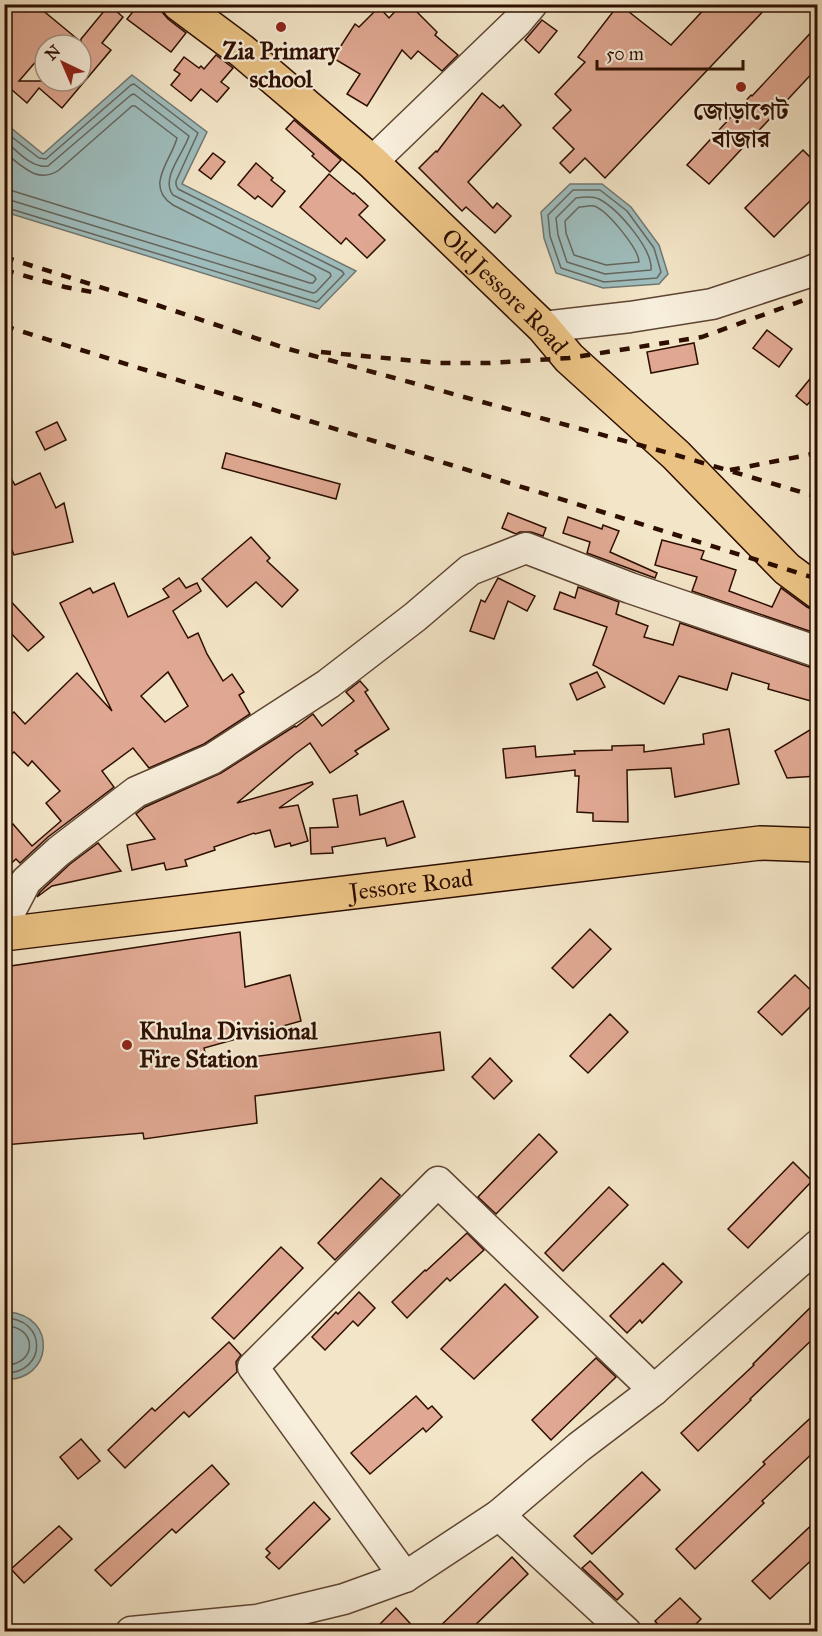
<svg xmlns="http://www.w3.org/2000/svg" width="822" height="1636" font-family="'IM FELL Great Primer','Noto Serif Bengali',serif">
<style>
.water{fill:#9ebdbd;stroke:#717771;stroke-width:1.5}
.lines{fill:none;stroke-linecap:round;stroke-linejoin:round}
.shore{stroke:#66665e;stroke-width:1.5}
.building{fill:#e0a892;stroke:#2d0e00;stroke-width:1.5;fill-rule:evenodd}
.minor-casing{stroke:#5e4432;stroke-width:33}
.major-casing{stroke:#2d0e00;stroke-width:36}
.highway-casing{stroke:#2d0e00;stroke-width:36}
.minor{stroke:#f7eedb;stroke-width:30}
.major{stroke:#eac284;stroke-width:33}
.highway{stroke:#eac284;stroke-width:33}
.rail{stroke:#2d0e00;stroke-width:4.5;stroke-dasharray:10 10;stroke-linecap:butt}
.poi-dot{fill:#8f2418;stroke:#f7eedb;stroke-width:2}
.labels{text-anchor:middle;stroke-width:4.5;stroke-linejoin:round;paint-order:stroke}
.poi-label{font-size:24px;font-weight:bold;fill:#2d0e00;stroke:#f7eedb}
.street-label{font-size:24px;fill:#2d0e00;stroke:#f7eedb}
</style>
<rect width="100%" height="100%" fill="#f3e5c7"/>
<filter id="stains"><feTurbulence type="fractalNoise" baseFrequency=".00333" numOctaves="4"/><feColorMatrix values="0 0 0 0 .2 0 0 0 0 .09 0 0 0 0 .02 0 0 0 .5 -.17"/></filter>
<radialGradient id="worn" r=".72"><stop offset=".6" stop-color="#630" stop-opacity="0"/><stop offset="1" stop-color="#630" stop-opacity=".3"/></radialGradient>
<!-- water -->
<g class="water">
<polygon points="132,75 207,132 182,184 356,271 319,309 5,212 5,123 43,154"/>
<polygon points="570,184 602,184 631,207 659,245 668,274 659,284 603,288 556,273 544,238 541,212"/>
<path d="M8,1312c51,4 44,70 -3,67l-1,-66z"/>
</g>
<g class="lines">
<!-- shore -->
<g class="shore">
<polyline points="4,131 39,158 46,159 131,85 134,84 198,133 176,181 176,185 178,189 342,271 344,274 318,301 316,302 4,207"/>
<path d="M4,140c12,10 28,29 44,26l83,-71 3,-1 55,42c-5,17 -29,42 -16,59l157,78 1,3 -15,16 -3,1 -303,-93 -6,-1"/>
<path d="M4,152c17,13 34,33 55,18l73,-64h3l42,32c-6,23 -33,48 -4,67l141,71 2,3 -3,4h-3l-297,-92 -9,-1"/>
<polygon points="573,190 600,190 627,211 654,248 661,272 657,278 604,282 561,268 550,236 548,215"/>
<path d="M576,198c7,-1 17,-2 23,1 19,10 54,50 52,71l-46,4 -38,-12 -9,-27 -2,-17z"/>
<path d="M579,207c4,0 11,-2 15,-1 13,4 45,43 45,56l-33,3 -32,-10 -8,-22 -1,-12z"/>
<path d="M4,1318c44,0 43,56 0,55"/>
<path d="M4,1326c34,-1 34,40 0,39"/>
</g>
</g>
<!-- building -->
<g class="building">
<path d="M4,4h31l46,38v-3l28,-34 14,12 -21,26 9,7 -49,58 -23,-20 -12,15 -15,-13 -8,9zM45,45h36v36h-62l26,-30z"/>
<polygon points="139,4 158,4 161,7 162,12 168,19 186,33 171,52 127,19"/>
<polygon points="402,4 409,4 437,32 435,35 458,55 442,71 418,51 411,59 402,50 367,106 347,94 360,74 333,58 355,24 359,27 379,7 389,18"/>
<polygon points="619,4 671,45 709,4 770,4 605,178 585,158 570,173 560,163 574,149 553,128 571,110 555,94 585,62 578,57"/>
<polygon points="542,20 557,31 539,53 525,40"/>
<polygon points="818,25 818,67 709,184 687,165 751,95 752,96"/>
<polygon points="216,55 233,68 221,82 229,88 217,102 201,89 191,101 171,85 180,74 174,70 184,57 199,68 201,66 204,69"/>
<polygon points="482,93 500,108 503,105 521,125 468,182 493,208 497,203 511,216 495,233 466,207 462,211 419,168 436,151 437,152"/>
<polygon points="294,120 341,160 330,172 312,156 314,154 286,129"/>
<polygon points="803,150 818,165 818,193 774,237 745,208"/>
<polygon points="213,153 225,162 211,179 199,170"/>
<polygon points="256,163 273,178 271,180 285,191 272,207 258,196 255,199 238,185"/>
<polygon points="329,174 353,194 354,193 368,206 359,215 385,240 367,258 346,238 341,244 300,207"/>
<polygon points="767,330 792,349 779,367 753,348"/>
<polygon points="694,343 698,364 651,373 647,352"/>
<polygon points="818,369 818,393 807,405 796,396"/>
<polygon points="57,422 66,440 45,450 36,432"/>
<polygon points="226,453 340,484 336,499 222,468"/>
<polygon points="4,467 15,485 40,473 56,508 64,503 73,542 14,555 4,532"/>
<polygon points="508,513 546,528 543,536 531,532 520,532 516,534 502,528"/>
<polygon points="568,517 602,529 603,525 619,531 610,552 657,573 655,578 587,553 590,542 563,533"/>
<polygon points="251,537 270,558 267,561 298,590 282,607 256,582 227,607 202,579"/>
<polygon points="662,540 704,551 701,559 736,570 729,591 772,607 781,588 807,607 813,610 818,614 818,634 692,591 697,577 655,565"/>
<path d="M179,578l7,10 11,-5 4,8 -28,20 15,27 10,-5 9,21 16,27 9,-7 12,18 -5,3 11,19 -46,30 -55,24 -16,-20 -31,23 12,16 -66,50 -28,26 -4,-4 -12,11v-39l9,-7 19,22 29,-25 -15,-18 14,-12 -28,-30 -4,5 -14,-14 -10,9v-40l10,-9 11,12 52,-51 35,38 -52,-108 30,-15 3,5 21,-10 14,34 41,-20 -6,-8zM168,672l20,34 -23,16 -24,-26z"/>
<polygon points="498,578 535,596 527,611 508,601 494,639 470,631 481,600 485,602"/>
<polygon points="578,587 619,602 616,614 648,626 644,637 673,645 680,623 818,670 818,703 768,689 769,684 732,673 727,690 679,676 664,704 593,665 607,627 554,609 560,592 575,598"/>
<polygon points="4,594 44,637 28,651 4,626"/>
<polygon points="597,672 605,687 577,700 570,684"/>
<polygon points="360,681 368,690 365,692 389,729 355,751 358,754 330,773 310,743 295,754 237,803 312,782 313,784 279,808 298,805 308,841 291,846 290,843 275,847 270,830 255,834 254,833 214,847 215,850 185,860 187,866 166,870 164,863 132,870 127,845 155,839 136,814 145,807 221,773 295,726 296,727 313,714 322,726 354,701 346,692"/>
<polygon points="818,725 818,776 787,778 775,751"/>
<polygon points="729,729 739,784 675,797 671,768 627,770 628,822 593,821 593,813 577,812 579,776 575,776 575,770 506,778 503,749 535,746 536,757 575,754 574,751 612,750 612,746 644,745 644,752 704,744 703,734"/>
<polygon points="357,795 360,815 403,801 415,837 387,846 385,838 332,847 333,853 311,854 310,828 338,827 333,799"/>
<polygon points="98,843 121,871 52,886 37,897 40,892 70,864"/>
<polygon points="590,929 611,949 573,988 552,968"/>
<polygon points="240,932 245,987 290,975 301,1021 204,1048 207,1063 440,1032 444,1070 255,1096 257,1123 144,1139 143,1133 4,1145 4,967"/>
<polygon points="795,975 818,997 818,999 782,1035 758,1012"/>
<polygon points="610,1014 628,1032 588,1073 570,1056"/>
<polygon points="490,1058 512,1081 494,1099 472,1077"/>
<polygon points="539,1134 557,1152 496,1214 478,1197"/>
<polygon points="793,1162 812,1181 748,1248 728,1229"/>
<polygon points="381,1178 400,1195 335,1260 318,1243"/>
<polygon points="609,1187 628,1205 563,1271 545,1253"/>
<polygon points="467,1233 484,1250 450,1281 447,1278 407,1318 392,1302 425,1270 426,1271"/>
<polygon points="281,1247 303,1268 234,1339 212,1318"/>
<polygon points="663,1263 682,1282 642,1323 640,1320 627,1333 610,1316"/>
<polygon points="505,1284 538,1317 474,1379 441,1349"/>
<polygon points="359,1292 375,1308 358,1326 353,1321 325,1350 312,1337 336,1312 338,1314"/>
<polygon points="818,1300 818,1334 750,1399 751,1400 698,1451 681,1433 754,1365 753,1364"/>
<polygon points="229,1342 241,1355 236,1362 237,1372 189,1417 184,1412 125,1468 108,1450 152,1408 155,1411"/>
<polygon points="596,1358 616,1377 551,1440 532,1420"/>
<polygon points="416,1396 428,1409 432,1406 442,1417 426,1432 423,1428 370,1474 351,1453"/>
<polygon points="818,1411 818,1448 762,1501 764,1503 695,1569 676,1549 765,1464 763,1462"/>
<polygon points="81,1439 100,1461 78,1479 60,1457"/>
<polygon points="212,1465 229,1484 176,1533 172,1529 111,1586 95,1570"/>
<polygon points="642,1472 660,1490 592,1554 574,1536"/>
<polygon points="314,1502 330,1519 279,1569 266,1557 270,1553 266,1549"/>
<polygon points="818,1519 818,1554 770,1599 752,1581"/>
<polygon points="59,1526 72,1539 24,1583 11,1569"/>
<polygon points="512,1557 528,1574 468,1632 434,1632"/>
<polygon points="590,1561 623,1594 617,1600 582,1568"/>
<polygon points="680,1598 701,1619 688,1632 664,1632 655,1621"/>
<polygon points="396,1608 418,1632 372,1632"/>
</g>
<g class="lines">
<!-- minor casing -->
<g class="minor-casing">
<g id="minor">
<polyline points="372,162 516,23 532,4"/>
<polyline points="543,327 630,317 712,304 806,273 818,268"/>
<polyline points="4,923 26,881 59,851 136,792 212,759 328,684 415,617 470,570 526,548 630,588 818,652"/>
<polyline points="499,1515 626,1632"/>
<polyline points="405,1577 253,1367 438,1182 654,1390"/>
<polyline points="131,1632 257,1620 344,1599 405,1577 499,1515 579,1447 654,1390 818,1245"/>
</g>
</g>
<!-- major casing -->
<g class="major-casing">
<g id="major">
<path id="s1" d="M179,4l63,47 130,111 171,165 26,31 107,97 111,114 31,23"/>
</g>
</g>
<!-- highway casing -->
<g class="highway-casing">
<g id="highway">
<path id="s2" d="M4,934l756,-91 58,2"/>
</g>
</g>
<!-- minor -->
<use href="#minor" class="minor"/>
<!-- major -->
<use href="#major" class="major"/>
<!-- highway -->
<use href="#highway" class="highway"/>
<!-- rail -->
<g class="rail">
<polyline points="4,257 157,305 285,348 676,455 818,497"/>
<polyline points="4,270 65,287 92,292"/>
<polyline points="4,326 818,579"/>
<polyline points="321,352 438,363 490,363 569,358 702,337 818,295"/>
<polyline points="730,470 818,453"/>
</g>
</g>
<!-- markers -->
<g class="poi-dot">
<circle cx="281" cy="27" r="6"/>
<circle cx="741" cy="87" r="6"/>
<circle cx="127" cy="1045" r="6"/>
</g>
<g class="labels">
<!-- poi labels -->
<g class="poi-label">
<text x="281" y="59">Zia Primary<tspan x="281" dy="28">school</tspan></text>
<text x="741" y="119">জোড়াগেট<tspan x="741" dy="28">বাজার</tspan></text>
<text x="139" y="1039" text-anchor="start">Khulna Divisional<tspan x="139" dy="28">Fire Station</tspan></text>
</g>
<!-- street labels -->
<g class="street-label">
<text dy="8" stroke="none"><textPath href="#s1" startOffset="435">Old Jessore Road</textPath></text>
<text dy="8" stroke="none"><textPath href="#s2" startOffset="410">Jessore Road</textPath></text>
</g>
</g>
<!-- margin -->
<rect width="822" height="1636" fill="none" stroke="#f3e5c7" stroke-width="24"/>
<rect x="6" y="6" width="810" height="1624" fill="none" stroke="#2d0e00" stroke-width="3"/>
<rect x="12" y="12" width="798" height="1612" fill="none" stroke="#2d0e00" stroke-width="1.5"/>
<!-- north arrow -->
<g transform="translate(63 63) rotate(316)"><circle r="28" fill="#f7eedb" stroke="#a69483" stroke-width="1.5"/>
<path d="M0-4.5L10 22L0 15L-10 22Z" fill="#8f2418"/>
<text y="-9" font-size="16" font-weight="bold" text-anchor="middle" fill="#2d0e00">N</text>
</g>
<!-- scale -->
<path d="M597 60v9h146v-9" fill="none" stroke="#2d0e00" stroke-width="3"/>
<text x="606" y="60" font-size="18" fill="#2d0e00" stroke="#f7eedb" stroke-width="4.5" paint-order="stroke">50 m</text>
<rect width="100%" height="100%" filter="url(#stains)"/>
<rect width="100%" height="100%" fill="url(#worn)"/>
</svg>
